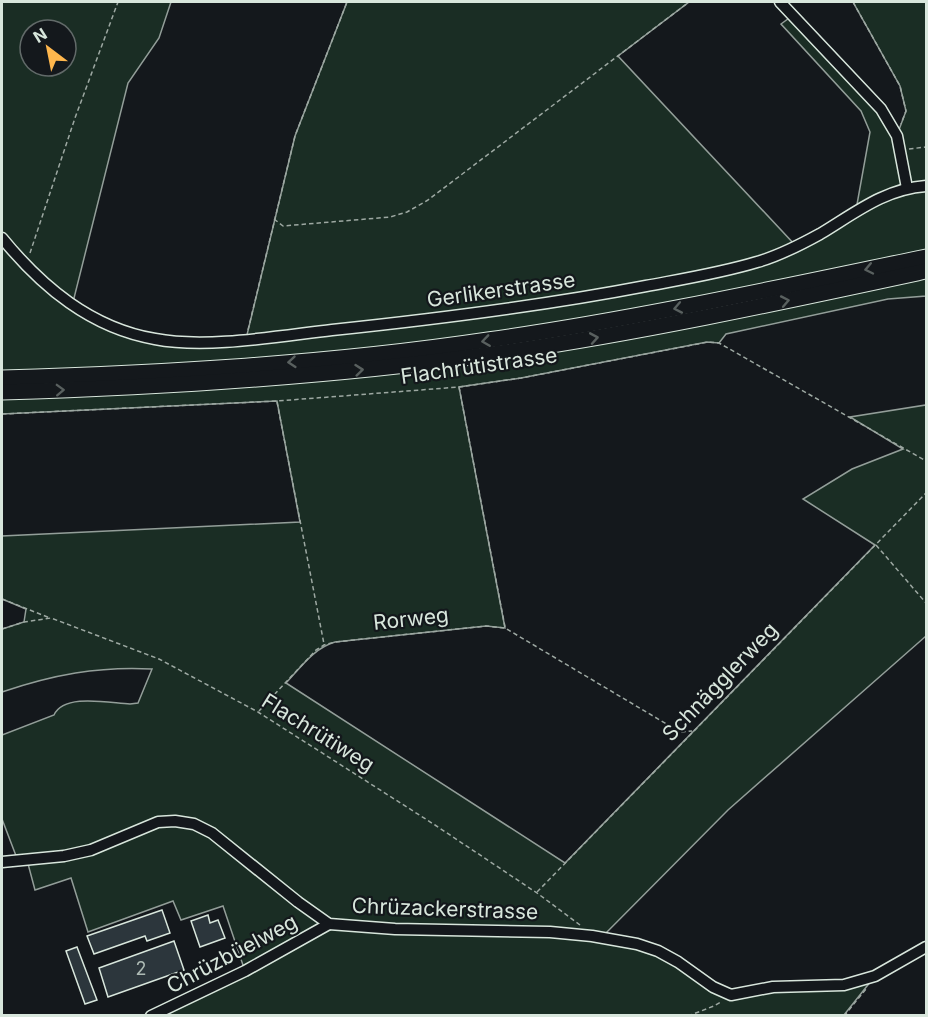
<svg xmlns="http://www.w3.org/2000/svg" width="928" height="1017" font-family="Inter,sans-serif">
<style>
.green{fill:#1a2d24;stroke:#939e99;stroke-width:1.5;fill-rule:evenodd}
.building{fill:#2c363c;stroke:#d8e6dc;stroke-width:1.5}
.lines{fill:none;stroke-linecap:round;stroke-linejoin:round}
.minor-casing{stroke:#d8e6dc;stroke-width:13}
.highway-casing{stroke:#d8e6dc;stroke-width:17}
.path{stroke:#9da8a2;stroke-width:1.5;stroke-dasharray:4.5 3;stroke-linecap:butt}
.minor{stroke:#14181c;stroke-width:10}
.highway{stroke:#14181c;stroke-width:15}
.oneway{stroke:#59605f}
.labels{text-anchor:middle;stroke-width:4.5;stroke-linejoin:round;paint-order:stroke}
.number-label{font-size:18px;fill:#adbab4}
.street-label{font-size:21px;fill:#d8e6dc;stroke:#14181c}
</style>
<rect width="100%" height="100%" fill="#14181c"/>
<!-- green -->
<path class="green" d="M2,2h169l-12,36 -31,45 -56,223 83,33h91l49,-203 52,-134h342l-71,54 178,190 60,-36 14,-78 -9,-21 -80,-87 11,-8 89,93 16,26 9,-24 -6,-25 -47,-84h73v294l-38,3 -162,35 -7,9 -12,-1 -186,36 -62,9 46,241 -19,-2 -151,16c-21,6 -34,25 -49,41l279,180 310,-318 -72,-46 49,-30 51,-20 -53,-32 76,-12v231l-198,174 -126,127 35,7 94,51 88,-9 56,-10 -31,39h-679l-1,-4 81,-40 -22,-65 -42,14 -8,-19 -85,31 -17,-54 -36,12 -8,-30 -9,1 -16,-42v-84l52,-20c10,-22 55,-12 76,-11l8,-1 14,-34c-54,-3 -100,6 -150,23v-63l22,-7 2,-13 -24,-10v-63l298,-14 -23,-121 -275,13zM30,30h36v36h-36z"/>
<!-- building -->
<g class="building">
<polygon points="162,910 170,933 147,941 145,936 94,954 87,936"/>
<polygon points="208,915 210,923 218,920 225,938 200,947 191,921"/>
<polygon points="174,941 184,970 108,997 99,968"/>
<polygon points="77,947 97,1000 85,1004 66,951"/>
</g>
<g class="lines">
<!-- minor casing -->
<g class="minor-casing">
<g id="minor">
<polyline points="780,2 881,109 897,136 907,188"/>
<path d="M2,238c40,49 89,90 153,101 52,10 124,-3 177,-9 105,-11 210,-24 314,-44 37,-7 75,-13 111,-24 22,-6 43,-17 63,-28 35,-21 64,-45 106,-48"/>
<polyline points="2,862 64,856 91,850 158,822 175,821 194,824 212,833 298,902 329,924 395,929 550,932 592,936 637,944 658,951 678,962 713,987 731,995 773,987 844,985 875,976 926,947"/>
<polyline points="151,1016 245,971 329,924"/>
</g>
</g>
<!-- highway casing -->
<g class="highway-casing">
<g id="highway">
<path d="M2,378c162,-5 325,-14 486,-38 148,-21 293,-53 438,-83"/>
<path d="M2,392c164,-5 328,-15 491,-38 146,-21 289,-52 433,-83"/>
</g>
</g>
<!-- path -->
<g class="path">
<polyline points="853,2 900,86 906,111 901,124"/>
<polyline points="909,149 926,147"/>
<polyline points="274,219 283,226 390,217 407,212 428,200 689,2"/>
<polyline points="30,253 75,118 118,2"/>
<polyline points="248,330 295,136 347,2"/>
<polyline points="459,387 505,627"/>
<polyline points="277,402 324,644"/>
<polyline points="2,414 277,401 459,387 521,378 708,342 719,343 926,461"/>
<polyline points="876,545 926,603"/>
<polyline points="2,599 50,618"/>
<polyline points="2,629 24,622 51,618 159,659 258,712 435,825 537,893 580,925"/>
<polyline points="259,711 316,650 324,645 335,642 486,626 505,628 680,732 692,731"/>
<polyline points="537,892 926,493"/>
<polyline points="688,1016 714,1006 721,1002"/>
<polyline points="844,1016 866,989"/>
</g>
<!-- minor -->
<use href="#minor" class="minor"/>
<!-- highway -->
<use href="#highway" class="highway"/>
</g>
<!-- one-way arrows -->
<defs><path id="oneway-chevron" d="M-2-3.5L2.5 0L-2 3.5" fill="none" stroke-width="1.6" stroke-linecap="round" stroke-linejoin="round" transform="scale(1.5)"/></defs>
<g class="oneway">
<use href="#oneway-chevron" transform="translate(869 269) rotate(168)"/>
<use href="#oneway-chevron" transform="translate(785 301) rotate(-11)"/>
<use href="#oneway-chevron" transform="translate(678 308) rotate(169)"/>
<use href="#oneway-chevron" transform="translate(594 338) rotate(-10)"/>
<use href="#oneway-chevron" transform="translate(486 341) rotate(172)"/>
<use href="#oneway-chevron" transform="translate(292 362) rotate(175)"/>
<use href="#oneway-chevron" transform="translate(359 370) rotate(-6)"/>
<use href="#oneway-chevron" transform="translate(60 390) rotate(-2)"/>
</g>
<g class="labels">
<!-- number labels -->
<g class="number-label">
<text x="141" y="975">2</text>
</g>
<!-- street labels -->
<g class="street-label">
<text transform="translate(501 290) rotate(-8)" y="7">Gerlikerstrasse</text>
<text transform="translate(479 366) rotate(-8)" y="7">Flachrütistrasse</text>
<text transform="translate(411 619) rotate(-6)" y="7">Rorweg</text>
<text transform="translate(720 682) rotate(-46)" y="7">Schnägglerweg</text>
<text transform="translate(318 733) rotate(32)" y="7">Flachrütiweg</text>
<text transform="translate(445 909) rotate(2)" y="7">Chrüzackerstrasse</text>
<text transform="translate(232 954) rotate(-28)" y="7">Chrüzbüelweg</text>
</g>
</g>
<!-- border -->
<rect width="928" height="1017" fill="none" stroke="#d8e6dc" stroke-width="6"/>
<!-- north arrow -->
<g transform="translate(48 48) rotate(328)"><circle r="28" fill="#14181c" stroke="#626a69" stroke-width="1.5"/>
<path d="M0-4.5L10 22L0 15L-10 22Z" fill="#ffb74d"/>
<text y="-9" font-size="16" font-weight="bold" text-anchor="middle" fill="#d8e6dc">N</text>
</g>
</svg>
